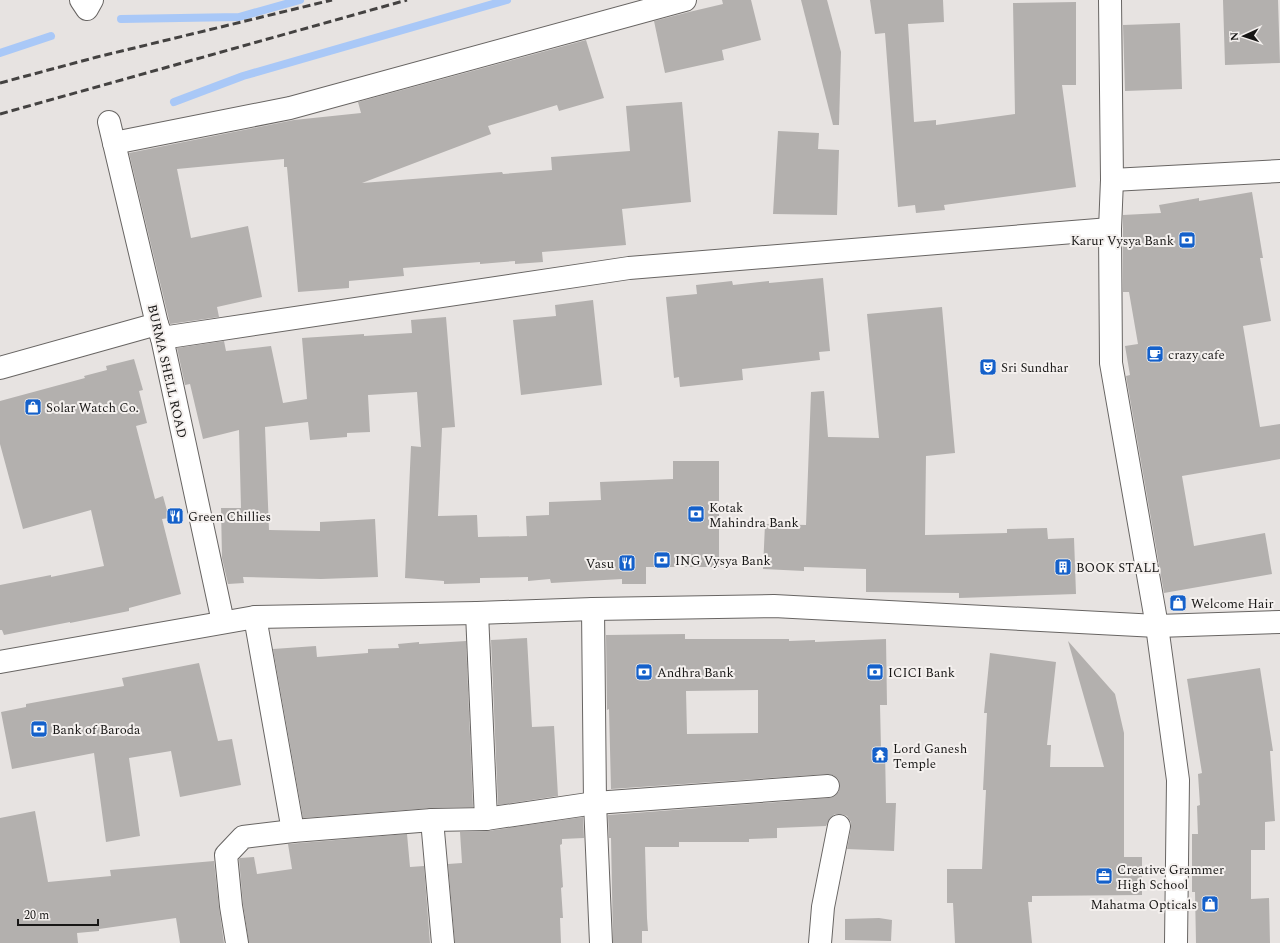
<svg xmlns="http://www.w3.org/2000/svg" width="1280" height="943" font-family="Spectral,serif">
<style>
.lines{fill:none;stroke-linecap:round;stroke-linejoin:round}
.stream{stroke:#a9c8f7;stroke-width:8}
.building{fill:#b3b0ae;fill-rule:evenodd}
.minor-casing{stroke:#686563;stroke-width:24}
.minor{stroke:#fff;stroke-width:22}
.rail{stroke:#444241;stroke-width:3;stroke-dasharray:8 4;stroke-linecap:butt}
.labels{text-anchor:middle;stroke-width:4;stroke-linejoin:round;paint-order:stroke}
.poi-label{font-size:13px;fill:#181716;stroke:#f4f0ee;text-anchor:start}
.street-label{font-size:13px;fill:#181716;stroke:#f4f0ee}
</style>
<rect width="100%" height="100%" fill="#e7e3e1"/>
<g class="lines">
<!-- stream -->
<g class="stream">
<polyline points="121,19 239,17 300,0"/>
<polyline points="0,53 51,36"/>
<polyline points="174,102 243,76 507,0"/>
</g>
</g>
<!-- building -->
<g class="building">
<polygon points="722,0 751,0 761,40 722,50 724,60 665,73 654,21 689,12 723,4"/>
<polygon points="801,0 827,0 841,52 839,125 833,125"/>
<polygon points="870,0 943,0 944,22 908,24 914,122 936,120 936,125 1015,114 1013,3 1076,2 1076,85 1062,85 1076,187 944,205 945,210 916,213 915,205 898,207 885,33 875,34"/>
<polygon points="1223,0 1278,0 1280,63 1225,65"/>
<polygon points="1180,23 1182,89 1125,91 1123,25"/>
<polygon points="586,40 604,98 559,111 557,105 488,126 491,134 362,183 502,172 503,174 552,170 551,157 630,151 626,106 682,102 691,202 622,209 626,245 542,252 543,262 515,264 515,261 480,264 480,262 403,268 404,276 349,281 349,288 298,292 287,167 284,167 284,159 177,169 191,238 248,226 262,297 217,307 219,317 170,324 129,153 294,120 361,113 358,102"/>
<polygon points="778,131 819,133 818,149 839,150 837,215 773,214"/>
<polygon points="1252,192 1263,258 1260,258 1271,321 1243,326 1260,427 1280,424 1280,459 1182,476 1194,546 1265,533 1272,574 1164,593 1126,376 1130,375 1125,346 1138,344 1129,292 1123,292 1123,215 1161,213 1159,205 1199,198 1199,201"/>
<polygon points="823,278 830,351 819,352 820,360 742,369 743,380 680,387 679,377 674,378 666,297 697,294 696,285 732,281 733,285 769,281 769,283"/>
<polygon points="593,300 602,385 521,395 513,320 556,316 555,305"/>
<polygon points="942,307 955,453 926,456 925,535 1007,533 1007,529 1047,528 1048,539 1074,538 1076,594 959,598 959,593 866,592 866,569 804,567 804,571 763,569 765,524 806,525 811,392 824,391 828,437 879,438 867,314"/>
<polygon points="446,317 455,427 442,428 438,516 477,515 478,537 527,536 526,516 549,515 549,502 601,500 600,482 673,479 673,461 719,461 719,567 646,567 646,584 622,584 622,579 551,583 550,579 528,581 528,577 480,578 480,583 444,584 444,581 405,578 411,446 421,447 417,392 368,395 370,432 347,433 347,437 310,440 308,422 265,427 269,530 320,531 320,522 375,519 378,577 321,579 243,577 244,583 228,584 222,558 221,508 241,508 239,430 203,439 190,384 185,385 177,348 224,341 226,351 271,346 283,403 307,399 302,338 364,334 364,336 412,333 411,320"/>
<polygon points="134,359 143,390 139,391 147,423 136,426 155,499 163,496 169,518 162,519 181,594 129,608 129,611 70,623 70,622 4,635 2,630 0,630 0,585 51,575 51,577 104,566 91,510 23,529 0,444 0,401 85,378 84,376 107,370 106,366"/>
<path d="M685,634v5h104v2l26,-1v2l71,-3 1,66h-7l1,44h4l1,54h10l-2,48 -47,-2 4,-21v-6l-4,-6 -6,-2h-6l-5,4 -4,8 -49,2v10l-28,1v3h-70v5h-34l2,71 1,13h-6v12h-29l-2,-105h-2l-1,-23 221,-17 6,-2 4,-5 1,-6 -2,-6 -5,-4 -6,-1 -216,15 -2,-80 -2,1 -1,-75zM758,690v43l-71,1 -1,-43z"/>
<polygon points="527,638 532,727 554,726 558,796 498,805 491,640"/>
<polygon points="466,641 473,807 431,808 303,818 273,649 316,646 317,657 368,653 368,649 399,648 398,644 419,642 419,644"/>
<polygon points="1068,641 1115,694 1124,733 1124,857 1142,857 1142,895 1032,896 1032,902 1028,902 1032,943 955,943 953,903 947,903 947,869 982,869 986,790 983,790 987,713 984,713 990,653 1056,662 1047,745 1051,745 1050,767 1104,767"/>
<polygon points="199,663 218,741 232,739 241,785 180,797 171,751 129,758 140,836 106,842 94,753 12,769 1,712 26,707 26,704 124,686 122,678"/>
<polygon points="1260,668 1273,751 1270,751 1275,821 1265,822 1265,850 1251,850 1251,899 1269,898 1270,943 1196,943 1195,892 1192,892 1192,834 1198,834 1197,806 1200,805 1198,774 1202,773 1187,679"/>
<polygon points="35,811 48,882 111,876 110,870 214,861 219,907 224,943 180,943 176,918 99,929 99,931 77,933 78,943 0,943 0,818"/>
<polygon points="583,817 584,838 562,839 562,844 560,845 563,887 561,888 563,918 560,918 561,943 455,943 448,864 462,863 460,832 488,831"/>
<polygon points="407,834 410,867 424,866 430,943 249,943 243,904 239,859 240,858 254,857 257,874 292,869 288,844"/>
<polygon points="879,918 892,920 891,941 845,940 845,919"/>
</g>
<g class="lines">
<!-- minor casing -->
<g class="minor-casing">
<g id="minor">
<polyline points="81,0 87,9 92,0"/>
<polyline points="1110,0 1112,180 1110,229 1111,363 1157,626 1178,780 1176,943"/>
<polyline points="109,122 157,324 162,338 223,622"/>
<polyline points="114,143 290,108 685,0"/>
<polyline points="1112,180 1280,171"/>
<polyline points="162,338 629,268 1110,229"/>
<polyline points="0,368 157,324"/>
<polyline points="593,609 595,803 601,943"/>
<polyline points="477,613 486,819"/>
<polyline points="255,617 293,831"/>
<polyline points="0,662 255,617 477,613 593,609 774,606 1157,626 1280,622"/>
<polyline points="432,820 443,943"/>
<polyline points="237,943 231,906 226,855 243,837 293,831 432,820 486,819 595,803 828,786"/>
<polyline points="820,943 823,907 839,826"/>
</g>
</g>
<!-- minor -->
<use href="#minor" class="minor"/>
<!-- rail -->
<g class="rail">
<polyline points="0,83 97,57 332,0"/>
<polyline points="0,114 407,0"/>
</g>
</g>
<!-- icons -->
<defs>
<g id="bank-square" transform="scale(0.9)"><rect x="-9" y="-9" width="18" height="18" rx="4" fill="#1460ca" stroke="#f4f0ee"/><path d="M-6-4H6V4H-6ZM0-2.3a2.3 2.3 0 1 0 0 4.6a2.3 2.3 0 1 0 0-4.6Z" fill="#fff"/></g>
<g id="cafe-square" transform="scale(0.9)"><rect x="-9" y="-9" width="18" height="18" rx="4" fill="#1460ca" stroke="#f4f0ee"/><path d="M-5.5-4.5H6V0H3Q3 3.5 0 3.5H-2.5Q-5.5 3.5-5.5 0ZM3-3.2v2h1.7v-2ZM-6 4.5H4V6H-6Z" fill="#fff"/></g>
<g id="theatre-square" transform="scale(0.9)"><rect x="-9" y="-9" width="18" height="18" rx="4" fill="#1460ca" stroke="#f4f0ee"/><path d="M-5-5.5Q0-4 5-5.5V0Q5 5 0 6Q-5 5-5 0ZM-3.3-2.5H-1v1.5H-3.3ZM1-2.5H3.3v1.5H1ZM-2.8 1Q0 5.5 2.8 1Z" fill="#fff"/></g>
<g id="shop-square" transform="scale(0.9)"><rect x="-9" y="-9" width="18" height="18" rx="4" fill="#1460ca" stroke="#f4f0ee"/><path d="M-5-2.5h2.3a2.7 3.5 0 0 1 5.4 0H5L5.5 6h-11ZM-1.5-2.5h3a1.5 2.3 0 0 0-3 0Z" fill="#fff"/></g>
<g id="restaurant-square" transform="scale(0.9)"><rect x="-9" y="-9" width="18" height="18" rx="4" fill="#1460ca" stroke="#f4f0ee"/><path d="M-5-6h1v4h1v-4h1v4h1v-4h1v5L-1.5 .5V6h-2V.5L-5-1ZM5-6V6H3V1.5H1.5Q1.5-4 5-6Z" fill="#fff"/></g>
<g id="building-square" transform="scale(0.9)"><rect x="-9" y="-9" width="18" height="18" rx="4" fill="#1460ca" stroke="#f4f0ee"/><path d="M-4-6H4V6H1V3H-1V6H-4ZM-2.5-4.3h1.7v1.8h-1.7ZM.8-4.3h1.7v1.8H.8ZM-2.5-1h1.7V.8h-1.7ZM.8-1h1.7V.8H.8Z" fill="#fff"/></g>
<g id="temple-square" transform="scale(0.9)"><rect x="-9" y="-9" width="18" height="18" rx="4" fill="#1460ca" stroke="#f4f0ee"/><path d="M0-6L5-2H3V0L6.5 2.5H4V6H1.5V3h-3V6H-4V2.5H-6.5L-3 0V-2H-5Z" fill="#fff"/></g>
<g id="office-square" transform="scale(0.9)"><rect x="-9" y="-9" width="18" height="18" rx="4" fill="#1460ca" stroke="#f4f0ee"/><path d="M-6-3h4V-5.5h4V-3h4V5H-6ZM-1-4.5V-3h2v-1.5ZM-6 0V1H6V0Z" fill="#fff"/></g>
</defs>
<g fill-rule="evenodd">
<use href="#bank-square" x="1187" y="240"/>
<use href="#cafe-square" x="1155" y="354"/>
<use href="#theatre-square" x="988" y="367"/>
<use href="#shop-square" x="33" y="407"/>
<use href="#bank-square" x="696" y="514"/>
<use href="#restaurant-square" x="175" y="516"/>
<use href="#bank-square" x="662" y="560"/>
<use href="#restaurant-square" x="627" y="563"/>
<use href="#building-square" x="1063" y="567"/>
<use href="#shop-square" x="1178" y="603"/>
<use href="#bank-square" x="644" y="672"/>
<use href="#bank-square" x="875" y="672"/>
<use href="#bank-square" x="39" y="729"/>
<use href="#temple-square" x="880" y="755"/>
<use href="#office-square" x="1104" y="876"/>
<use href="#shop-square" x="1210" y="904"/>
</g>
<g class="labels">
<!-- poi labels -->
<g class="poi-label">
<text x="1174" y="245" text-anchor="end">Karur Vysya Bank</text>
<text x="1168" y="359">crazy cafe</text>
<text x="1001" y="372">Sri Sundhar</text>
<text x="46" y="412">Solar Watch Co.</text>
<text x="709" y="512">Kotak<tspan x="709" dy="15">Mahindra Bank</tspan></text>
<text x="188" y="521">Green Chillies</text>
<text x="675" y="565">ING Vysya Bank</text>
<text x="614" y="568" text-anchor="end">Vasu</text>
<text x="1076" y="572">BOOK STALL</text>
<text x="1191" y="608">Welcome Hair</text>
<text x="657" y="677">Andhra Bank</text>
<text x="888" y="677">ICICI Bank</text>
<text x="52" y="734">Bank of Baroda</text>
<text x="893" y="753">Lord Ganesh<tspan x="893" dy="15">Temple</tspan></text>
<text x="1117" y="874">Creative Grammer<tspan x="1117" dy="15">High School</tspan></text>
<text x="1197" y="909" text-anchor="end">Mahatma Opticals</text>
</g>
<!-- street labels -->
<g class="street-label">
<text transform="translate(168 371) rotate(77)" y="5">BURMA SHELL ROAD</text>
</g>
</g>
<!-- north arrow -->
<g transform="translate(1244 36) rotate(267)" stroke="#f4f0ee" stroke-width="3" paint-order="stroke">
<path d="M0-3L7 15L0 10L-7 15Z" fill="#181716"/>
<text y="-6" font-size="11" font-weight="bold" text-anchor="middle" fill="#181716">N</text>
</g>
<!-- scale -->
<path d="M18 919v6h80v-6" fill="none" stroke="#181716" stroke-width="2"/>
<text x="24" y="919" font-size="12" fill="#181716" stroke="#f4f0ee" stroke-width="3" paint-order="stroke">20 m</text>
</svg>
